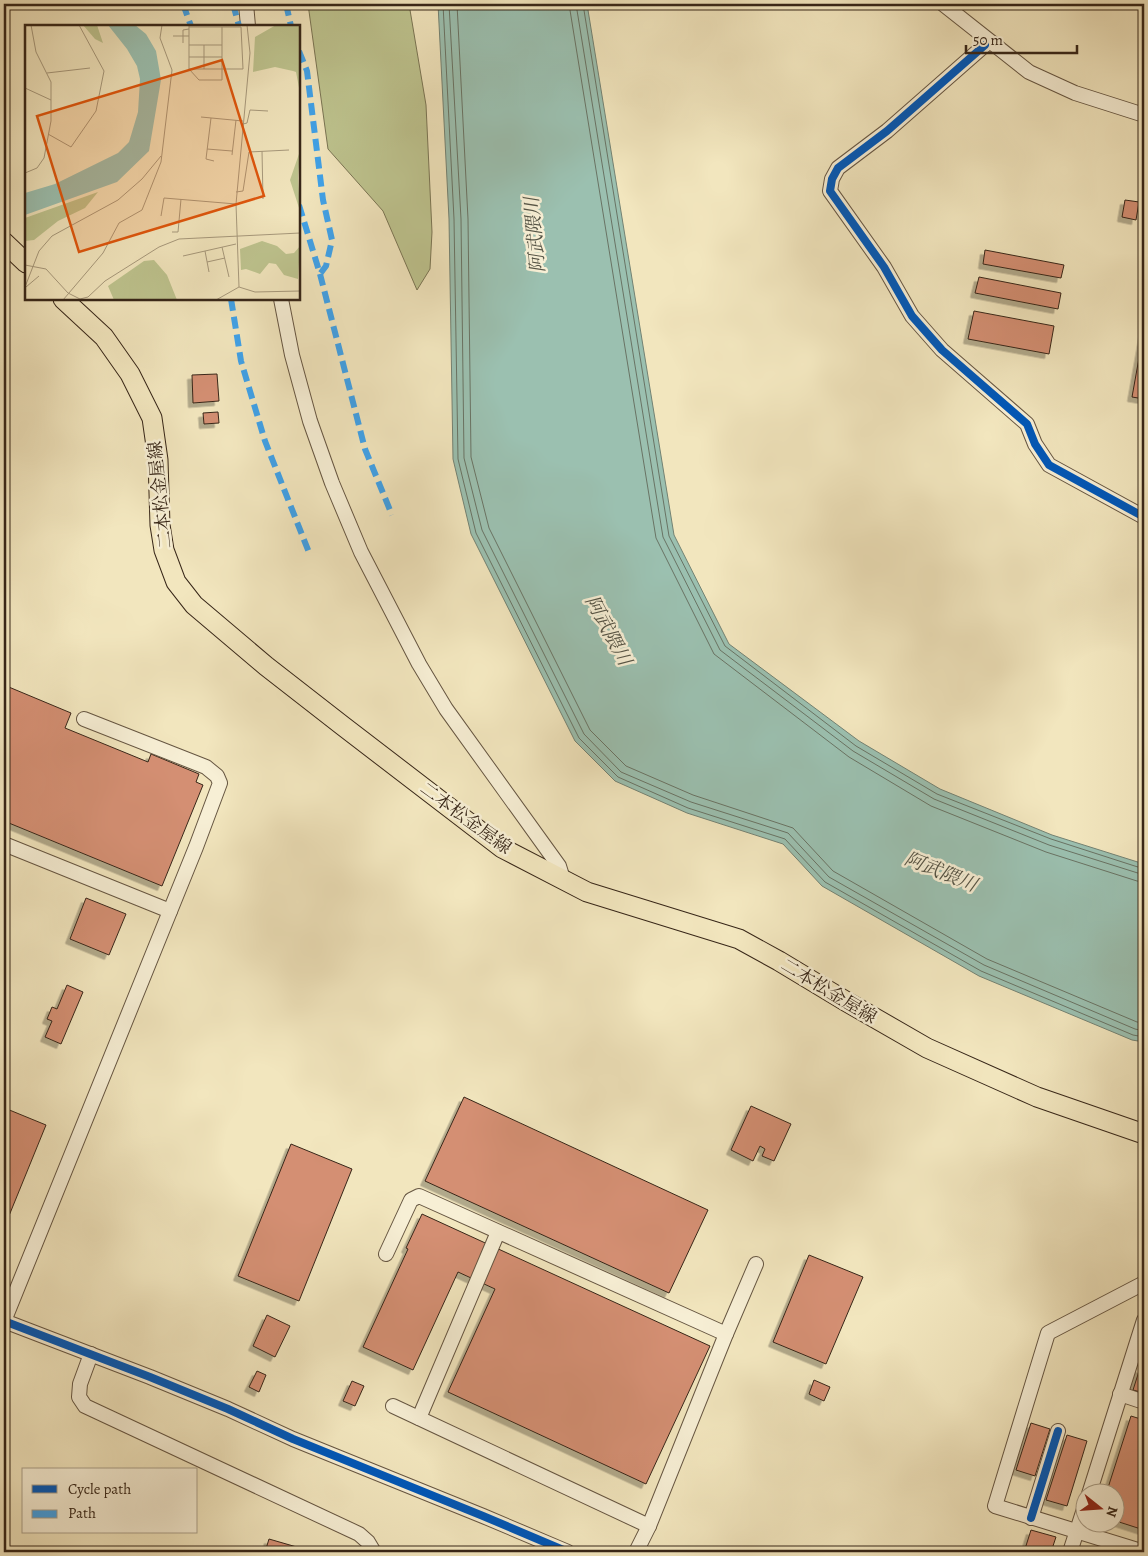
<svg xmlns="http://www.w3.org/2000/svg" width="1148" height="1556" font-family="Alegreya,'Noto Serif JP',serif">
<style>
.green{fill:#bec48f;stroke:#7a7554}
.water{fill:#9bc0b0;stroke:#738273}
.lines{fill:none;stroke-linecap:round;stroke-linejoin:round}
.shore{stroke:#697364;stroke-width:1}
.building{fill:#d48f73;stroke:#372618;filter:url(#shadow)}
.minor-casing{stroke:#665642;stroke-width:16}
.major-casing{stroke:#372618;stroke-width:21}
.minor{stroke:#f7efd5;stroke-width:14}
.major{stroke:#f2e6be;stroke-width:19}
.quiet{stroke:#3fa2ea;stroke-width:6;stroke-dasharray:12 6;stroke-linecap:butt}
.cycleway-casing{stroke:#f7efd5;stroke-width:11}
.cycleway{stroke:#0057b8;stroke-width:8}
.labels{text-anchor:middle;stroke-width:5;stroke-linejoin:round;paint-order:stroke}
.street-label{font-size:18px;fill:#372618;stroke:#f7efd5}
.water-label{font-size:19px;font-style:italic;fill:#555446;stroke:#f7efd5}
.inset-road{fill:none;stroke:#a7997c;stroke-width:1}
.view{fill:#df560d;fill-opacity:0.15;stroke:#df560d;stroke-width:2.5}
.inset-edge{fill:none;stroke:#372618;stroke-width:2.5}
</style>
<defs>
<filter id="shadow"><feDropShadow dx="-4.5" dy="4.5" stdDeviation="0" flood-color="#0004"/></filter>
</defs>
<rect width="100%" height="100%" fill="#f2e6be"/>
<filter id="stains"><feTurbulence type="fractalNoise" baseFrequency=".004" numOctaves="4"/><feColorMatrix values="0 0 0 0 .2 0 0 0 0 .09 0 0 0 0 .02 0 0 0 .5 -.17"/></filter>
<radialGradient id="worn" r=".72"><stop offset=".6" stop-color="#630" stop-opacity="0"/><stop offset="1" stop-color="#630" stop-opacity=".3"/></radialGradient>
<!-- green -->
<polygon class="green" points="308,4 409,4 426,105 432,232 430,269 417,290 383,211 328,149"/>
<!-- water -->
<polygon class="water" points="438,4 587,4 674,535 729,644 859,741 940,789 1052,835 1144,864 1144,1042 1132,1040 979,976 822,886 783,844 687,813 615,781 575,741 471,534 453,459 449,219"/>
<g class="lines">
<!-- shore -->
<g class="shore">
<polyline points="443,4 454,219 458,459 476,533 579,738 618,777 688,808 785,839 825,882 981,971 1133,1035 1144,1037"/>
<polyline points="449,4 461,219 464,458 482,530 584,734 621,772 691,802 788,833 829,877 984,965 1135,1029 1144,1031"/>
<polyline points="457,4 468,219 471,457 489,528 590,730 626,766 693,795 793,828 833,871 987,959 1137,1022 1144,1023"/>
<polyline points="569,4 656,538 714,654 849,757 931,806 1046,852 1137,881 1144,882"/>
<polyline points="576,4 663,537 720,650 853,751 934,799 1049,845 1144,875"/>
<polyline points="583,4 669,536 725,646 856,746 937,794 1051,839 1144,869"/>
</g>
</g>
<!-- building -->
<g class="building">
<polygon points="1125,200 1139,202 1136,220 1122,217"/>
<polygon points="985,250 1064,265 1061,278 983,264"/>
<polygon points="979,277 1061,293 1058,309 975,293"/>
<polygon points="974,311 1054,326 1049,354 968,339"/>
<polygon points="1144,330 1144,399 1132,397"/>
<polygon points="217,374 219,401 193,403 192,375"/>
<polygon points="218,412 219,423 204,424 203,413"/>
<polygon points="4,685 71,713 65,728 148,762 151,754 199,774 196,782 203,785 162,886 4,821"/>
<polygon points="86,898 126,914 109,955 70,939"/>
<polygon points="67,985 83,992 61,1044 45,1037 52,1021 47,1019 52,1007 57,1009"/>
<polygon points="464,1097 708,1210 669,1293 425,1181"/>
<polygon points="751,1106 791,1124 774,1161 762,1156 765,1149 760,1146 753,1161 731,1150"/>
<polygon points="7,1109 46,1125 4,1228 4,1116"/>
<polygon points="291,1144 352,1169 299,1301 238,1276"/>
<polygon points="422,1214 710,1346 646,1484 448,1392 495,1289 458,1272 413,1370 363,1347 408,1249 406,1248"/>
<polygon points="809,1255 863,1277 826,1364 773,1342"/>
<polygon points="267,1315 290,1326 275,1357 253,1346"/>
<polygon points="1140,1368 1144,1369 1144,1393 1133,1390"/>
<polygon points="257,1371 266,1375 259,1392 249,1387"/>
<polygon points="814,1380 830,1387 824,1401 809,1394"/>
<polygon points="352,1381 364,1386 355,1406 343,1401"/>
<polygon points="1131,1416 1144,1420 1144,1530 1116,1521 1116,1494 1106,1494"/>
<polygon points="1031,1423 1050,1429 1035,1476 1016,1470"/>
<polygon points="1067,1435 1087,1441 1067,1506 1046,1500"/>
<polygon points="1031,1530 1056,1537 1051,1552 1024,1552"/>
<polygon points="269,1539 314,1552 265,1552"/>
</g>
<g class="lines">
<!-- minor casing -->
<g class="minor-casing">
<g id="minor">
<polyline points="246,4 248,26"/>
<polyline points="943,4 1029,72 1075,93 1144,115"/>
<polyline points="985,45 887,131 838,168 832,179 830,191 884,267 912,316 942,350 1027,424 1035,444 1049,465 1144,517"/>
<polyline points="281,299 292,355 310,421 332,483 361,552 419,664 446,709 559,866 563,879"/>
<polyline points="4,844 170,911"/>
<polyline points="386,1254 411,1200 419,1196 726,1334"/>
<polyline points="4,1321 196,847 220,783 217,776 206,767 84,719"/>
<polyline points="4,1321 150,1377 228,1409 293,1439 483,1516 568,1552"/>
<polyline points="91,1354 80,1384 79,1397 85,1406 359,1534 368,1542 374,1552"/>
<polyline points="1120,1394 1144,1402"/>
<polyline points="393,1406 649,1526"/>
<polyline points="419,1418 498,1232"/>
<polyline points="1089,1494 1144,1320"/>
<polyline points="1031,1518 1058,1431"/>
<polyline points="636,1552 649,1526 726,1334 756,1264"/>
<polyline points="1070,1552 1086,1503"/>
<polyline points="1144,1552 995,1506 1048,1333 1144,1283"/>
</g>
</g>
<!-- major casing -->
<g class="major-casing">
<g id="major">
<polyline points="4,242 26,263"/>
<polyline points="63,299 104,337 130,374 152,418 158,460 160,525 164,550 176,582 194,605 266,666 343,726 502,848 587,892 739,939 779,961 847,1002 927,1048 1037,1097 1144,1134"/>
</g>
</g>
<!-- minor -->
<use href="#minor" class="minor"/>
<!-- major -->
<use href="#major" class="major"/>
<!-- quiet -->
<g class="quiet">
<polyline points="183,4 191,26"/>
<polyline points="233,4 239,26"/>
<polyline points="286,4 291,26"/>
<polyline points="299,51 307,71 323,200 332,240 326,266 320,274"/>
<polyline points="299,205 320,274 365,449 392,515"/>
<polyline points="231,299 241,361 265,441 310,555"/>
</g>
<!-- cycleway casing -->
<g class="cycleway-casing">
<g id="cycleway">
<polyline points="985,45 887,131 838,168 832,179 830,191 884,267 912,316 942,350 1027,424 1035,444 1049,465 1144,517"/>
<polyline points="4,1321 150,1377 228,1409 293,1439 483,1516 568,1552"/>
<polyline points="1031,1518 1058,1431"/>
</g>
</g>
<!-- cycleway -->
<use href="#cycleway" class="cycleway"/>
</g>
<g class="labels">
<!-- street labels -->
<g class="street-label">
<text transform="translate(160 495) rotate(-96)" y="6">二本松金屋線</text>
<text transform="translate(466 818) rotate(36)" y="6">二本松金屋線</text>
<text transform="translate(829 991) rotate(31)" y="6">二本松金屋線</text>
</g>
<!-- water labels -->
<g class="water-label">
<text transform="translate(534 235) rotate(-95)" y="7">阿武隈川</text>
<text transform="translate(609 630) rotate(62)" y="7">阿武隈川</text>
<text transform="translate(941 871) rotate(22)" y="7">阿武隈川</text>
</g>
</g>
<!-- overview -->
<g transform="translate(25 25)">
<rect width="275" height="275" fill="#f2e6be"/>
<path d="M58,0h14l6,18 -8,-4zM251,0h24v68l-4,-21 -3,-1 -18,-4 -22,5 2,-35zM275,126l-2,27 2,33 -10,-31zM73,167l-13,16 -27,13 -24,19 -9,1v-23zM237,216l15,5 9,8 8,-1 6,-7 -2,33 -14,-4 -8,-11 -7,-1 -9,11 -14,-5 -5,1 -1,-21zM129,235l13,15 10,25h-63l-6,-14 36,-25z" fill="#bec48f"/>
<path d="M83,0h27l11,9 10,17 5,29 -12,71 -32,31 -92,33v-22l30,-9 63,-31 11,-11 9,-30 2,-33 -3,-13 -10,-17z" fill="#9bc0b0"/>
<path class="inset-road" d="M222,0l3,28 -14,151 3,83 16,5 45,-1M164,2h52l2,42h-54v-44M148,11h16M158,18v-13l6,-1M164,20h33M179,20v24M164,32h33M164,44l10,11h23v-53M22,48l43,-5M0,63l26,12M176,92l42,4M186,93l-5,41 8,2M218,99l4,-1 3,-13 18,1M23,109l23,13 25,-36 8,-40 -25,-46M182,124l25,2M237,126l1,48M207,130l4,-35M0,148l12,-5 7,-10 7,-37v-39l-15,-30 -5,-27M211,167l7,-1 6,-39 40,-2M136,191l3,-18 72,6M147,207h6l3,-33M197,222l7,30M180,226l4,21M158,231l53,-12M182,237l18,-4M0,240l21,4 22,24 12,6 8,-2 17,-16 54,-34 20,-8 121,-6M0,262l14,-36 13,-15 66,-36 24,-21 19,-23M1,262l13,-11M38,275l40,-47 16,-30 23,-13 19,-48 11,-92 -12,-32 2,-13M191,275l23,-13"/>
<path class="view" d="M197,35l42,136 -185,56 -42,-136z"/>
<rect width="275" height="275" class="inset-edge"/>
</g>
<!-- margin -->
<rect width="1148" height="1556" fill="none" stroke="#f2e6be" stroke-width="20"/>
<rect x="5" y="5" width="1138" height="1546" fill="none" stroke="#372618" stroke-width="2.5"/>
<rect x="10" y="10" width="1128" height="1536" fill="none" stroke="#372618"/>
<!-- legend -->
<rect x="22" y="1468" width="175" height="65" fill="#f7efd5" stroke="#aa9f89"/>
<rect x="32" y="1485" width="25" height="8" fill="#0057b8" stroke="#aa9f89"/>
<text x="68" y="1494" font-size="15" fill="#372618">Cycle path</text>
<rect x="32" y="1510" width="25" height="8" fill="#3fa2ea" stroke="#aa9f89"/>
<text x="68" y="1518" font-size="15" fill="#372618">Path</text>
<!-- north arrow -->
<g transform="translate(1100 1508) rotate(107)"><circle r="24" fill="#f7efd5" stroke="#aa9f89"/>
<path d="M0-4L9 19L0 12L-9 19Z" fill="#8f2418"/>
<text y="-8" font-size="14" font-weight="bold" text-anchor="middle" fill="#372618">N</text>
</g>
<!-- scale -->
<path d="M966 45v8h111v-8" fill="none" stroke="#372618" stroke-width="2.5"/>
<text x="973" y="45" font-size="15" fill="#372618" stroke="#f7efd5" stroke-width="4" paint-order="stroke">50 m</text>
<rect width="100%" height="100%" filter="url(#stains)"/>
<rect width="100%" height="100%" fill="url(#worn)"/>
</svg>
